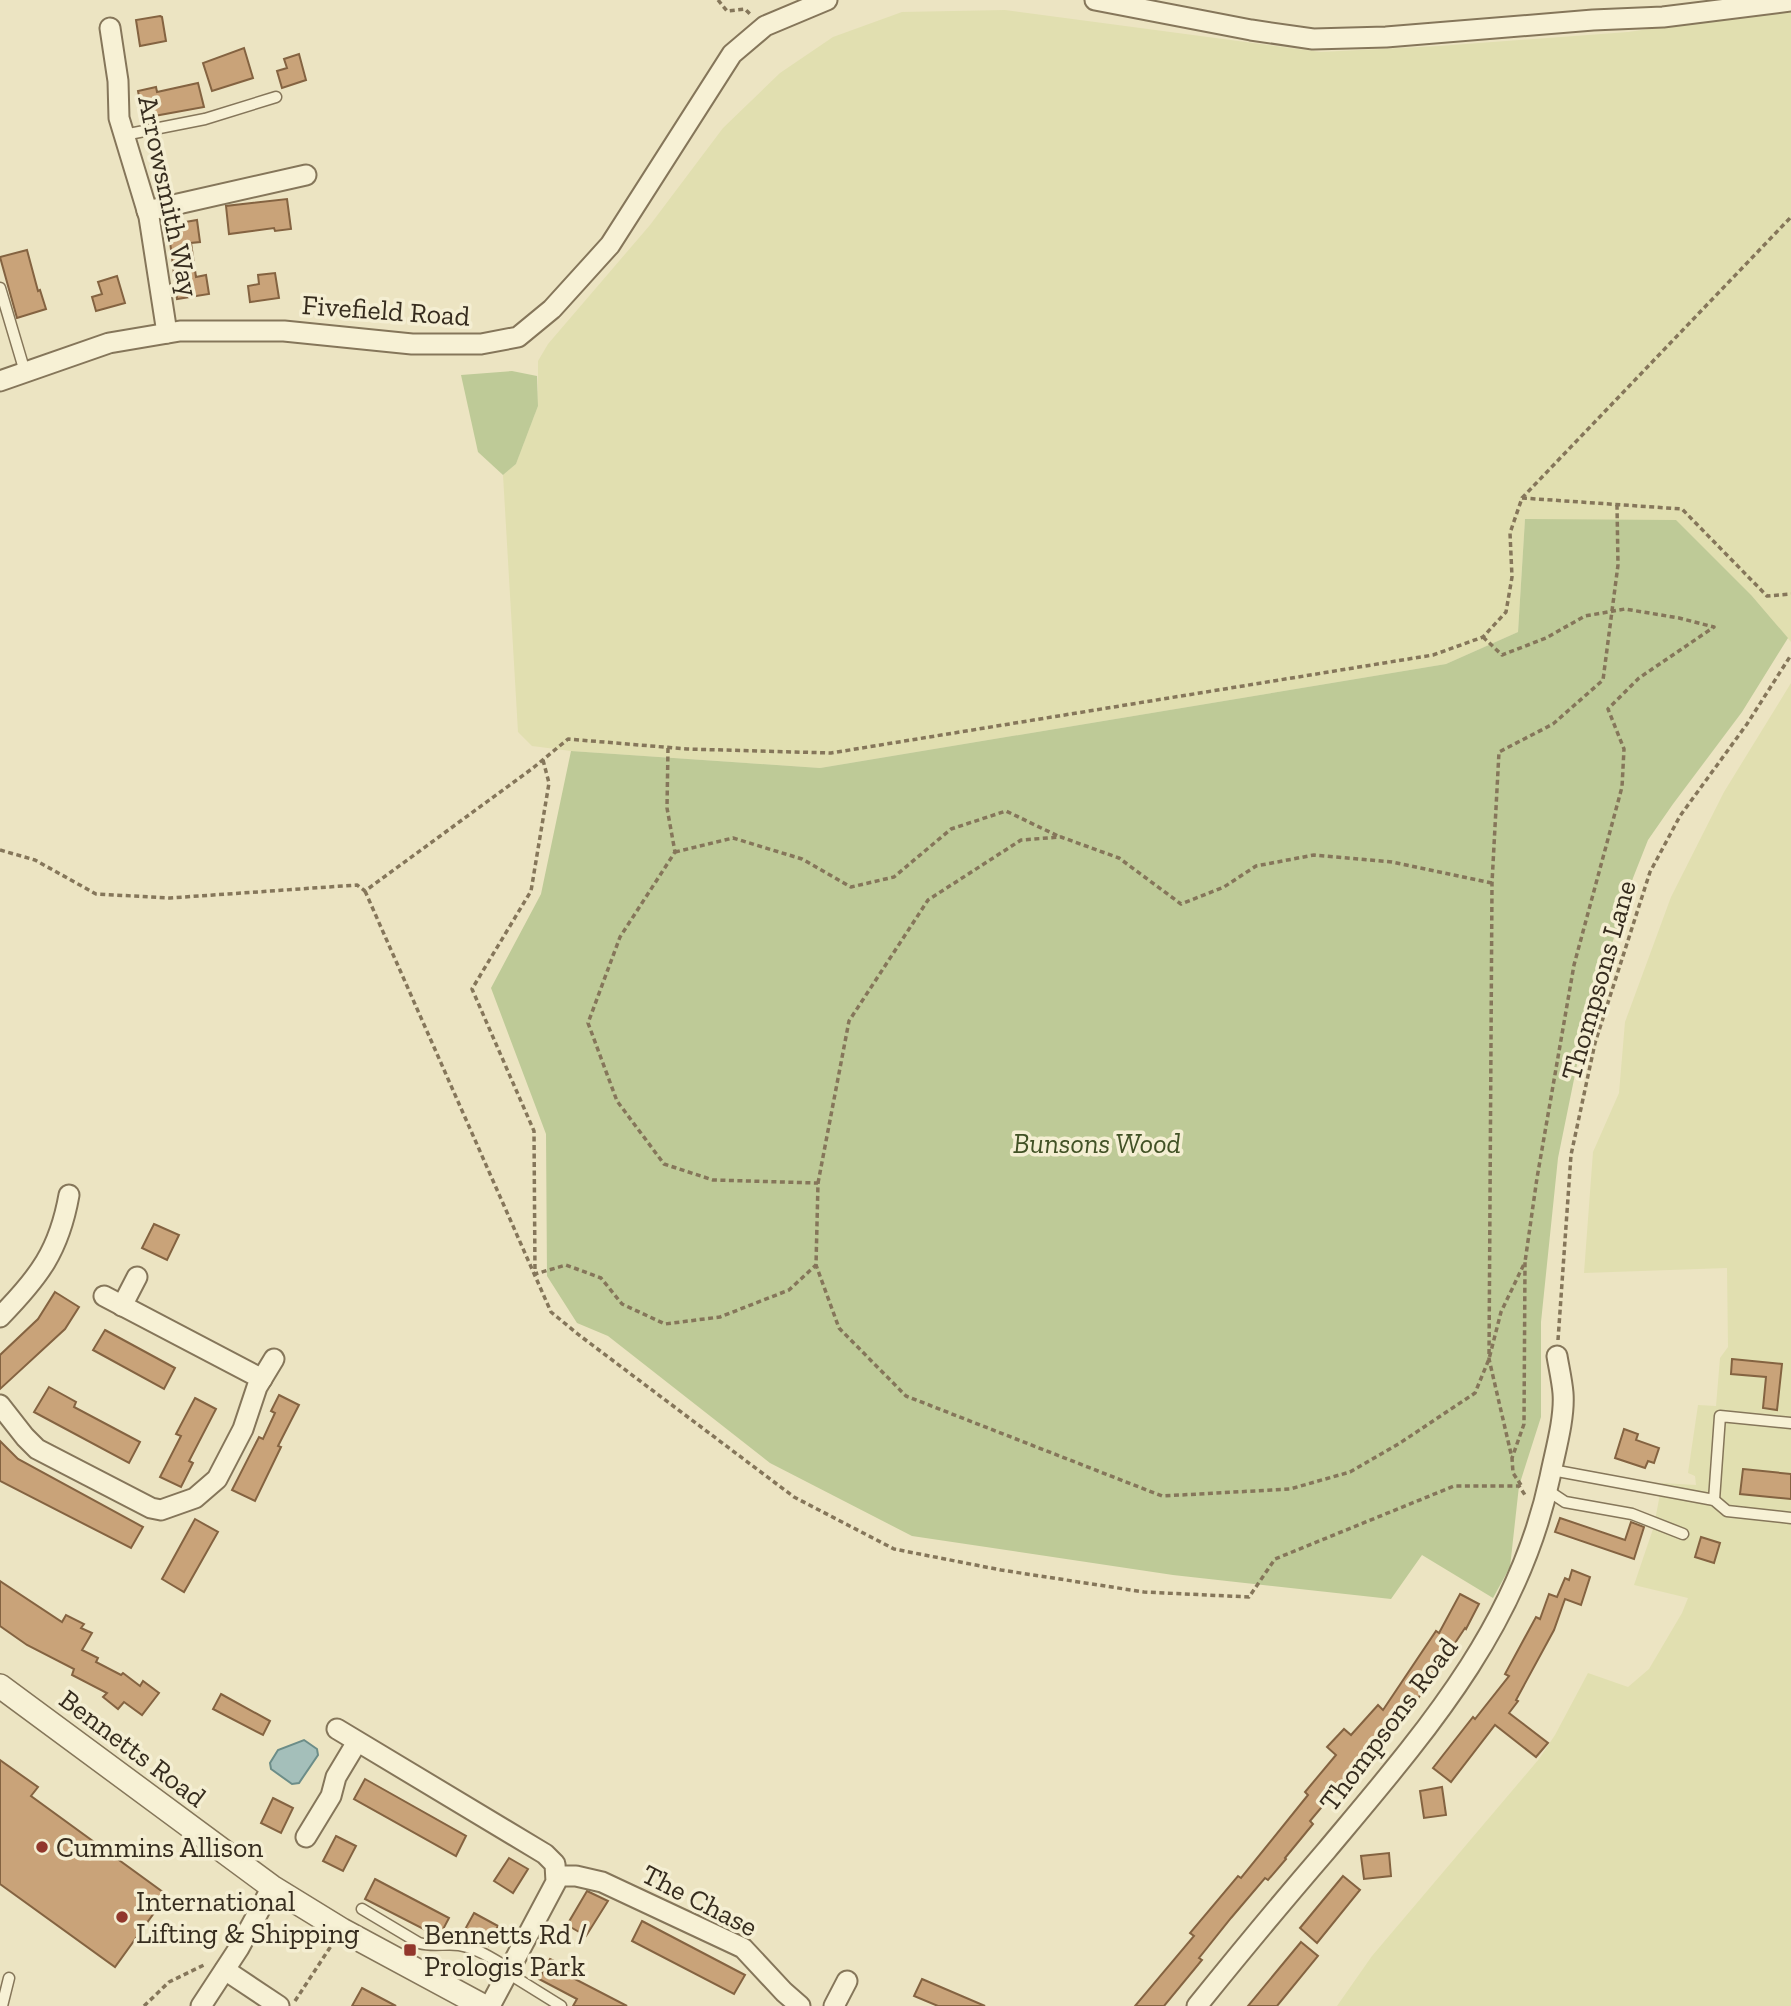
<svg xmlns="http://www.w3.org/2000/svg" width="1791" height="2006" font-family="'Zilla Slab',serif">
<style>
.farmland{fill:#e1dfb0}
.green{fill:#beca97}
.water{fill:#a4bfba;stroke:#6c8d88;stroke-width:2}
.building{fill:#c9a379;stroke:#846341;stroke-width:2}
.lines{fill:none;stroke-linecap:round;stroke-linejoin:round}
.service-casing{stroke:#85765a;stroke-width:13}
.minor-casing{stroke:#85765a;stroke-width:23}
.tertiary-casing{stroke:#85765a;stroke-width:26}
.path{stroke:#85765a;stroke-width:3.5;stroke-dasharray:5 3.5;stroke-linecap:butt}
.service{stroke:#f7f1d5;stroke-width:10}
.minor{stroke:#f7f1d5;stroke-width:19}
.tertiary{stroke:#f7f1d5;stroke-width:23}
.poi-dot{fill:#92372c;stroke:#f4eed2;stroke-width:2.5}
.labels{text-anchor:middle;stroke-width:7;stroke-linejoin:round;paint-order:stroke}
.street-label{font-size:28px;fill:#362c1e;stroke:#f4eed2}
.park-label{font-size:28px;font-style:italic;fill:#415125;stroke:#f4eed2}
.poi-label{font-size:28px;fill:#362c1e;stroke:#f4eed2;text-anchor:start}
</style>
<rect width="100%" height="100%" fill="#ece4c2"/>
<!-- farmland -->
<g class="farmland">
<polygon points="1791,9 1791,642 1752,596 1525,519 1518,632 1446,664 820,768 571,751 532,746 518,732 503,475 516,464 538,406 538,361 548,344 650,225 723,128 780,73 833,37 902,12 1005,10 1321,52 1439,46 1628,32"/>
<polygon points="1791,683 1791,2006 1337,2006 1372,1956 1539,1759 1555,1735 1588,1673 1628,1687 1649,1669 1682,1613 1688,1598 1634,1585 1654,1526 1662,1483 1696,1485 1695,1476 1688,1473 1698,1405 1716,1406 1720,1358 1728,1347 1727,1268 1584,1273 1593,1152 1619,1093 1625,1022 1671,897 1724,792"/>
</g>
<!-- green -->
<g class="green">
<polygon points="512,371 537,376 538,406 516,464 503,475 478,452 461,375"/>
<polygon points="1525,519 1676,520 1752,596 1788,638 1742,712 1673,804 1648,840 1633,878 1583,1035 1558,1158 1541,1322 1541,1417 1519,1486 1510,1567 1493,1598 1422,1555 1391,1599 1173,1575 912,1536 770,1463 608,1336 577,1323 547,1276 546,1134 491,988 541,894 571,751 820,768 1446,664 1518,632"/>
</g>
<!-- water -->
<polygon class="water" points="304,1740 317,1749 318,1755 299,1783 292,1784 271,1769 270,1763 278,1750"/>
<!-- building -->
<g class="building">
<polygon points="160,16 162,17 166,41 140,46 136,20"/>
<polygon points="244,48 253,78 212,91 203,63"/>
<polygon points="299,54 306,80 282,88 277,71 287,68 284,59"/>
<polygon points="198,83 204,107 143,118 138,91 156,87 157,92"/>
<polygon points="287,199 291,229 275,231 274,228 229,234 226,206"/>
<polygon points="197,220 200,242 191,243 196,277 206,275 209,294 177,299 168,225"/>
<polygon points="27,250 38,291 40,290 46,309 17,318 0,257"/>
<polygon points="275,273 279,298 250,302 248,286 259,284 258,275"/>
<polygon points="117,276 125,303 96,311 92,297 102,294 98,282"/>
<polygon points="154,1224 179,1235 167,1260 142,1248"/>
<polygon points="55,1292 79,1307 65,1329 0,1389 0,1355 38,1319"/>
<polygon points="105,1330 175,1368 164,1389 93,1350"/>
<polygon points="1732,1359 1782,1364 1777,1410 1763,1408 1766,1377 1731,1374"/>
<polygon points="49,1387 76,1402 74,1407 140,1442 129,1463 34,1412"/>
<polygon points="279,1395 299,1405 278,1446 281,1447 255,1501 232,1490 259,1437 263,1439 275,1413 271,1411"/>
<polygon points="195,1398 216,1409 189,1461 193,1463 181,1487 160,1477 181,1436 176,1434"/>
<polygon points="1624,1429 1638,1434 1636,1440 1659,1448 1654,1463 1648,1461 1645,1468 1615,1458"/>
<polygon points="0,1441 18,1459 143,1527 131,1548 0,1481"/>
<polygon points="1743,1469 1791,1474 1791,1499 1740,1494"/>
<polygon points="1560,1518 1625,1540 1631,1522 1644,1527 1634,1559 1555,1532"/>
<polygon points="195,1519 218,1532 184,1592 162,1579"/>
<polygon points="1701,1537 1720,1543 1714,1563 1695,1557"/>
<polygon points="1572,1570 1590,1577 1581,1605 1565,1599 1554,1630 1516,1700 1518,1701 1509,1713 1548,1743 1536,1757 1495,1725 1451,1782 1433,1768 1473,1717 1475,1719 1509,1676 1505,1674 1536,1617 1540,1619 1549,1594 1557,1597 1565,1578 1569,1580"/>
<polygon points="0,1581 62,1622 66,1615 84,1624 81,1628 92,1633 82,1650 98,1658 96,1662 121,1675 123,1673 140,1686 143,1681 159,1693 142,1715 124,1702 118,1709 103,1697 107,1693 72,1675 74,1669 27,1645 0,1626"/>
<polygon points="1460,1594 1479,1604 1466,1629 1465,1628 1413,1706 1409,1703 1310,1821 1313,1824 1285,1858 1286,1859 1268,1880 1265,1878 1231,1918 1199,1958 1202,1960 1164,2006 1135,2006 1194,1936 1190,1933 1238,1876 1241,1878 1308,1795 1305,1792 1336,1755 1327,1747 1344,1729 1351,1735 1378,1705 1383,1710 1436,1631 1439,1633"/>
<polygon points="221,1694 270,1721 263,1735 213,1709"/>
<polygon points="0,1760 38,1787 31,1796 167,1895 115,1967 0,1884"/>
<polygon points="365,1779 466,1836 456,1856 354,1799"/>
<polygon points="1442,1787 1446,1815 1424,1818 1420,1791"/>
<polygon points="273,1798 293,1808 281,1833 261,1823"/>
<polygon points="336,1836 356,1846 343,1871 323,1861"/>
<polygon points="1389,1853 1391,1876 1364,1879 1361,1856"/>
<polygon points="509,1858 528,1869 513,1893 494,1881"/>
<polygon points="1343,1876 1360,1890 1317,1943 1300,1928"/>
<polygon points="375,1879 449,1918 439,1937 365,1899"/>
<polygon points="587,1891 608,1901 586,1936 567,1925"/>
<polygon points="474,1913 498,1926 488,1946 463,1933"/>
<polygon points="642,1921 745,1975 734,1994 632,1941"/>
<polygon points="1301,1942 1318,1956 1277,2006 1248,2006"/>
<polygon points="550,1959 574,1971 571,1977 627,2006 573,2006 577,1999 539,1979"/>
<polygon points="922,1979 985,2006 938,2006 914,1996"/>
<polygon points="362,1988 396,2006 352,2006"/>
</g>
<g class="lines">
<!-- service casing -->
<g class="service-casing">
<g id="service">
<polyline points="124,135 205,119 276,97"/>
<polyline points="0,288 25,372"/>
<polyline points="1552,1470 1714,1500 1727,1511 1791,1518"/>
<polyline points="1547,1490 1565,1502 1632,1514 1683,1534"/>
<polyline points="1714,1500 1720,1416 1791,1423"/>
<path d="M362,1909l57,34c14,4 27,0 40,2 19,3 35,15 51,24"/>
<polyline points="508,1973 561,2006"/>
<polyline points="2,2006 9,1978"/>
</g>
</g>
<!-- minor casing -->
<g class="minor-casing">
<g id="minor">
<polyline points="1095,0 1251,30 1313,39 1386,37 1593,20 1663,17 1791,1"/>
<polyline points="110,28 118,81 119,118 149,217 167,333"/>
<polyline points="147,211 306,175"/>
<polyline points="0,381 109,343 180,331 284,331 412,344 481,344 518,337 552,309 610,245 732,54 765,26 827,0"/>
<polyline points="104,1296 262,1379"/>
<polyline points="122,1306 137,1277"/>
<path d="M0,1317c39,-40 59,-66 69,-122"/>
<polyline points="0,1405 25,1437 37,1449 151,1508 161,1510 195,1498 217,1479 243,1429 257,1387 274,1359"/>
<polyline points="337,1729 545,1854 555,1864 556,1882 490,2006"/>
<polyline points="306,1837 331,1796 336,1777 357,1742"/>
<polyline points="558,1876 576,1876 602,1882 743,1948 784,1992 800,2006"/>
<polyline points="225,1970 279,2006"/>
<polyline points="201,2006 239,1948 272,1887"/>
<polyline points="834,2006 847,1981"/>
<path d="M1197,2006c42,-52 85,-104 129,-155 96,-115 192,-222 224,-374 5,-25 15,-59 13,-84 -1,-12 -4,-25 -6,-37"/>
</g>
</g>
<!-- tertiary casing -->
<g class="tertiary-casing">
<polyline id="tertiary" points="0,1686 272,1887 342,1930 483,2006"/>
</g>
<!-- path -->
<g class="path">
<polyline points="718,0 727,11 745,9 750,14"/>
<polyline points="1522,498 1682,509 1767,596 1791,594"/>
<polyline points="1483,637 1502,655 1546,638 1585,616 1625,609 1679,618 1714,627 1639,678 1608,709 1624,749 1622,787 1574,965 1537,1178 1525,1262"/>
<polyline points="668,748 667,808 675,852 620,937 588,1023 617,1101 664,1164 713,1180 818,1183 816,1265 839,1328 906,1396 1162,1496 1290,1489 1350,1472 1400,1443 1475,1393 1489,1359 1501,1312 1525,1262 1524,1424 1512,1458"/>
<polyline points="543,760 549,783 531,891 472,989 534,1131 535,1274 566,1265 601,1278 622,1304 665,1324 720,1317 789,1290 816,1265"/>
<polyline points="0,850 35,860 96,894 170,898 357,885 365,891 533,768 568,739 687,749 831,753 1433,655 1483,637 1506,612 1512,577 1510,533 1522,498 1791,217"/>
<polyline points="675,852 733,838 802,859 851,887 894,877 951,829 1006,811 1060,837"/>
<polyline points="365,891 551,1312 579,1335 794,1497 894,1549 1001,1570 1144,1592 1249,1597 1275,1559 1454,1486 1519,1486 1525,1495"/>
<polyline points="818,1183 849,1021 928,900 1021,840 1061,837 1119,858 1181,904 1224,887 1256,866 1314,855 1392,862 1492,883"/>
<polyline points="1558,1340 1571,1155 1595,1043 1650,872 1680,816 1747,724 1791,655"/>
<polyline points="1521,1485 1513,1473 1512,1458 1489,1359 1492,883 1499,752 1553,724 1603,680 1618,565 1617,505"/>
<polyline points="295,2001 331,1946"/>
<polyline points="144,2006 169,1982 206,1964"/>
</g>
<!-- service -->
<use href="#service" class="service"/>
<!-- minor -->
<use href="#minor" class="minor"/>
<!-- tertiary -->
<use href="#tertiary" class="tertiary"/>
</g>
<!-- markers -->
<g class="poi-dot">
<circle cx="42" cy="1847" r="7"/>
<circle cx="122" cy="1917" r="7"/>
<rect x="403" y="1943" width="14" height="14" rx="3.5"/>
</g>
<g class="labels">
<!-- street labels -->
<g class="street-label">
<text transform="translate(169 196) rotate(78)" y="10">Arrowsmith Way</text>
<text transform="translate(386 310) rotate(4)" y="10">Fivefield Road</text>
<text transform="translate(1598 980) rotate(-74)" y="10">Thompsons Lane</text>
<text transform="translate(1388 1724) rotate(-53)" y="10">Thompsons Road</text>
<text transform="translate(133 1748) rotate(37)" y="10">Bennetts Road</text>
<text transform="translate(700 1900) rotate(27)" y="10">The Chase</text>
</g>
<!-- park labels -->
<g class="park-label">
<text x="1097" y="1153">Bunsons Wood</text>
</g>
<!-- poi labels -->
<g class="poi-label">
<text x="56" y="1857">Cummins Allison</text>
<text x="136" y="1911">International<tspan x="136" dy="32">Lifting &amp; Shipping</tspan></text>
<text x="424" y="1944">Bennetts Rd /<tspan x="424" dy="32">Prologis Park</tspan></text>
</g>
</g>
</svg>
